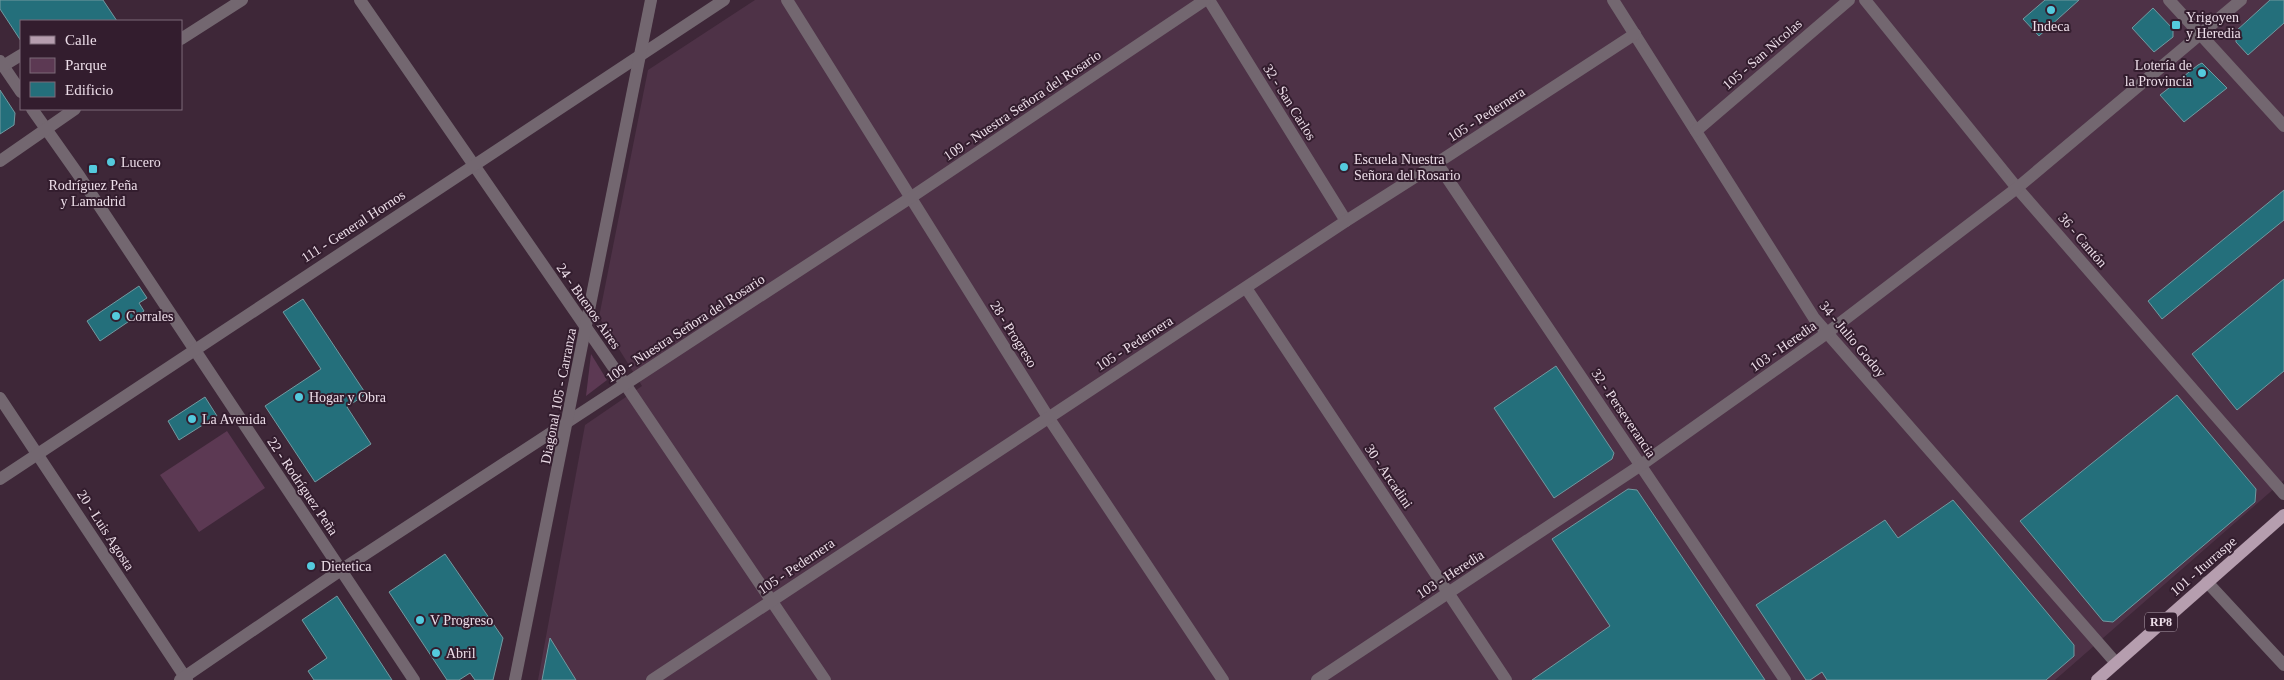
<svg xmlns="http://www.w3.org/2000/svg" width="2284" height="680" font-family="'Times New Roman',serif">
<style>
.built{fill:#4e3247}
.green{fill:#5c3953}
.building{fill:#246f7b;stroke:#7299a0}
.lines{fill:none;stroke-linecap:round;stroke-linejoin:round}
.minor{stroke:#736770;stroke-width:12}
.major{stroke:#b69eaf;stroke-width:12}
.poi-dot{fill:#54cadd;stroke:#331d2e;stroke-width:2}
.labels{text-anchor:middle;stroke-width:4;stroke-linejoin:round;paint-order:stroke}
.shield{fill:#331d2e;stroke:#b5a4b1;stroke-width:1}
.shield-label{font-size:12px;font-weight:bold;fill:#eddee9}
.poi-label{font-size:14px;fill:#eddee9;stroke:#331d2e;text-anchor:start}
.street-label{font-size:14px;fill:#eddee9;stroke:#331d2e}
</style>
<rect width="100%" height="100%" fill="#3e2738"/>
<!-- built -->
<polygon class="built" points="755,0 2284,0 2284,480 2055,680 538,680 585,425 642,386 599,317 648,70"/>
<!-- green -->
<g class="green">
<polygon points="591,354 607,380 586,396"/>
<polygon points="227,431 265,488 199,532 160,475"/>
</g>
<!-- building -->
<g class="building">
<polygon points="0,0 103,0 117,21 21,21 21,41 0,9"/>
<polygon points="2045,0 2079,0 2039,36 2023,19"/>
<polygon points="2270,0 2284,0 2284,23 2248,55 2236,42 2236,31"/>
<polygon points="2153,8 2173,29 2173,37 2154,52 2132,28"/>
<polygon points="2202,63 2227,88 2184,122 2160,95 2198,65"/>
<polygon points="0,90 15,113 14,125 0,134"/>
<polygon points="2284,190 2284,220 2162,319 2148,301"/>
<polygon points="2284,279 2284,371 2237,410 2192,354"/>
<polygon points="139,286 147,298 139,303 144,311 100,341 87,321"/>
<polygon points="303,299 366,394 347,407 371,444 315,482 265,406 321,369 283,312"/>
<polygon points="1556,366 1614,453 1612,459 1554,498 1494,408"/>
<polygon points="2177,395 2256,489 2255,502 2113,622 2103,621 2020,521"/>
<polygon points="205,397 217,416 179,440 168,421"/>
<polygon points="1628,489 1637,490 1765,680 1532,680 1610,626 1552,539"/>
<polygon points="1953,500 2074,645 2074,656 2046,680 1827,680 1822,672 1810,680 1806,680 1756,605 1885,520 1898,538"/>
<polygon points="445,554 503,638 493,680 475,680 470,673 459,680 447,680 389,592"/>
<polygon points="337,596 362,634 392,680 314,680 308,671 327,658 302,620"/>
<polygon points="550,638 576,680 542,680"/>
</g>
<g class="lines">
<!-- minor -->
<g class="minor">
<polyline points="360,0 625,384 825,680"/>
<polyline points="787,0 1048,417 1223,680"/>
<polyline points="1209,0 1346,221"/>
<polyline points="1613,0 1814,318 2116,663"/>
<polyline points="1865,0 2017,188 2284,494"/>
<polyline points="2169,0 2284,126"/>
<polyline points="181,39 242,0"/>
<polyline points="0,61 21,92"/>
<polyline points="3,66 21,55"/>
<polyline points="32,109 80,177 414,680"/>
<polyline points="1696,131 1849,0"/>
<polyline points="0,161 75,109"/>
<polyline points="1437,163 1785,680"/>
<polyline points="1246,288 1506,680"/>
<polyline points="0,398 187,680"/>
<polyline points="0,479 724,0"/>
<polyline points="2207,582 2284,665"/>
<polyline points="180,680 341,570 910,198 1205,0"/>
<polyline points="515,680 651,0"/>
<polyline points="652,680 1346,221 1437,163 1635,34"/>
<polyline points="1317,680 1641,465 1827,333 2017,188 2241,0"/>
</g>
<!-- major -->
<polyline class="major" points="2097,680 2284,515"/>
</g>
<!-- markers -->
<g class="poi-dot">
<circle cx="2051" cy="10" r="5"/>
<rect x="2171" y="20" width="10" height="10" rx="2.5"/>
<circle cx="2202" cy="73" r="5"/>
<circle cx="111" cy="162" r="5"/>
<circle cx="1344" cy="167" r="5"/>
<rect x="88" y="164" width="10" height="10" rx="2.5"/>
<circle cx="116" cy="316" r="5"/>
<circle cx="299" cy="397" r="5"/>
<circle cx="192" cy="419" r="5"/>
<circle cx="311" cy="566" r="5"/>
<circle cx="420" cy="620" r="5"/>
<circle cx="436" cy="653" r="5"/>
</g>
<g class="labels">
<!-- shield labels -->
<rect class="shield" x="2145" y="612.5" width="32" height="19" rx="4"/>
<g class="shield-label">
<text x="2161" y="626">RP8</text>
</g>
<!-- poi labels -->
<g class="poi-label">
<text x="2186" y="22">Yrigoyen<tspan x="2186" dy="16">y Heredia</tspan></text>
<text x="2051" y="31" text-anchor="middle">Indeca</text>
<text x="2192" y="70" text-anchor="end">Lotería de<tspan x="2192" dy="16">la Provincia</tspan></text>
<text x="1354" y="164">Escuela Nuestra<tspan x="1354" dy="16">Señora del Rosario</tspan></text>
<text x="121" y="167">Lucero</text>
<text x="93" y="190" text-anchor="middle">Rodríguez Peña<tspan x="93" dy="16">y Lamadrid</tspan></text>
<text x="126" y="321">Corrales</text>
<text x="309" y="402">Hogar y Obra</text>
<text x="202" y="424">La Avenida</text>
<text x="321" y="571">Dietetica</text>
<text x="430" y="625">V Progreso</text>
<text x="446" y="658">Abril</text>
</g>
<!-- street labels -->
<g class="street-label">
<text transform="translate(1762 54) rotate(-41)" y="5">105 - San Nicolas</text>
<text transform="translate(1290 102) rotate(58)" y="5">32 - San Carlos</text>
<text transform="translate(1022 105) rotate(-34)" y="5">109 - Nuestra Señora del Rosario</text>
<text transform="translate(1486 114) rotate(-33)" y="5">105 - Pedernera</text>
<text transform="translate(353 226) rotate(-33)" y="5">111 - General Hornos</text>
<text transform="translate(2083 240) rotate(49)" y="5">36 - Cantón</text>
<text transform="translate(589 306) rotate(55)" y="5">24 - Buenos Aires</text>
<text transform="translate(685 328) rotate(-33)" y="5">109 - Nuestra Señora del Rosario</text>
<text transform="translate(1014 334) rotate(58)" y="5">28 - Progreso</text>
<text transform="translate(1853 339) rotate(50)" y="5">34 - Julio Godoy</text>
<text transform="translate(1134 343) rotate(-33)" y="5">105 - Pedernera</text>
<text transform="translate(1783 346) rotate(-35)" y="5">103 - Heredia</text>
<text transform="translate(558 396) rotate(-79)" y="5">Diagonal 105 - Carranza</text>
<text transform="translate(1624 413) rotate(56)" y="5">32 - Perseverancia</text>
<text transform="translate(1389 476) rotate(56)" y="5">30 - Arcadini</text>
<text transform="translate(303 486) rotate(56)" y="5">22 - Rodríguez Peña</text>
<text transform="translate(106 530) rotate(57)" y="5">20 - Luis Agosta</text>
<text transform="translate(796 566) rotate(-34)" y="5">105 - Pedernera</text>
<text transform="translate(2203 566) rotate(-41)" y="5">101 - Iturraspe</text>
<text transform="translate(1450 574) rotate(-33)" y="5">103 - Heredia</text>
</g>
</g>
<!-- legend -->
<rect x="20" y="20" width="162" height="90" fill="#331d2e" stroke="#7d6a79"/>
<rect x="30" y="36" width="25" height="8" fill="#b69eaf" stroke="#7d6a79"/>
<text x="65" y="45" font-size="15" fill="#eddee9">Calle</text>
<rect x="30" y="58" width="25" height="15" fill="#5c3953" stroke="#7d6a79"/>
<text x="65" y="70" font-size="15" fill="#eddee9">Parque</text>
<rect x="30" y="82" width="25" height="15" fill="#246f7b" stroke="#7d6a79"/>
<text x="65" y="95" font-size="15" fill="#eddee9">Edificio</text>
</svg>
